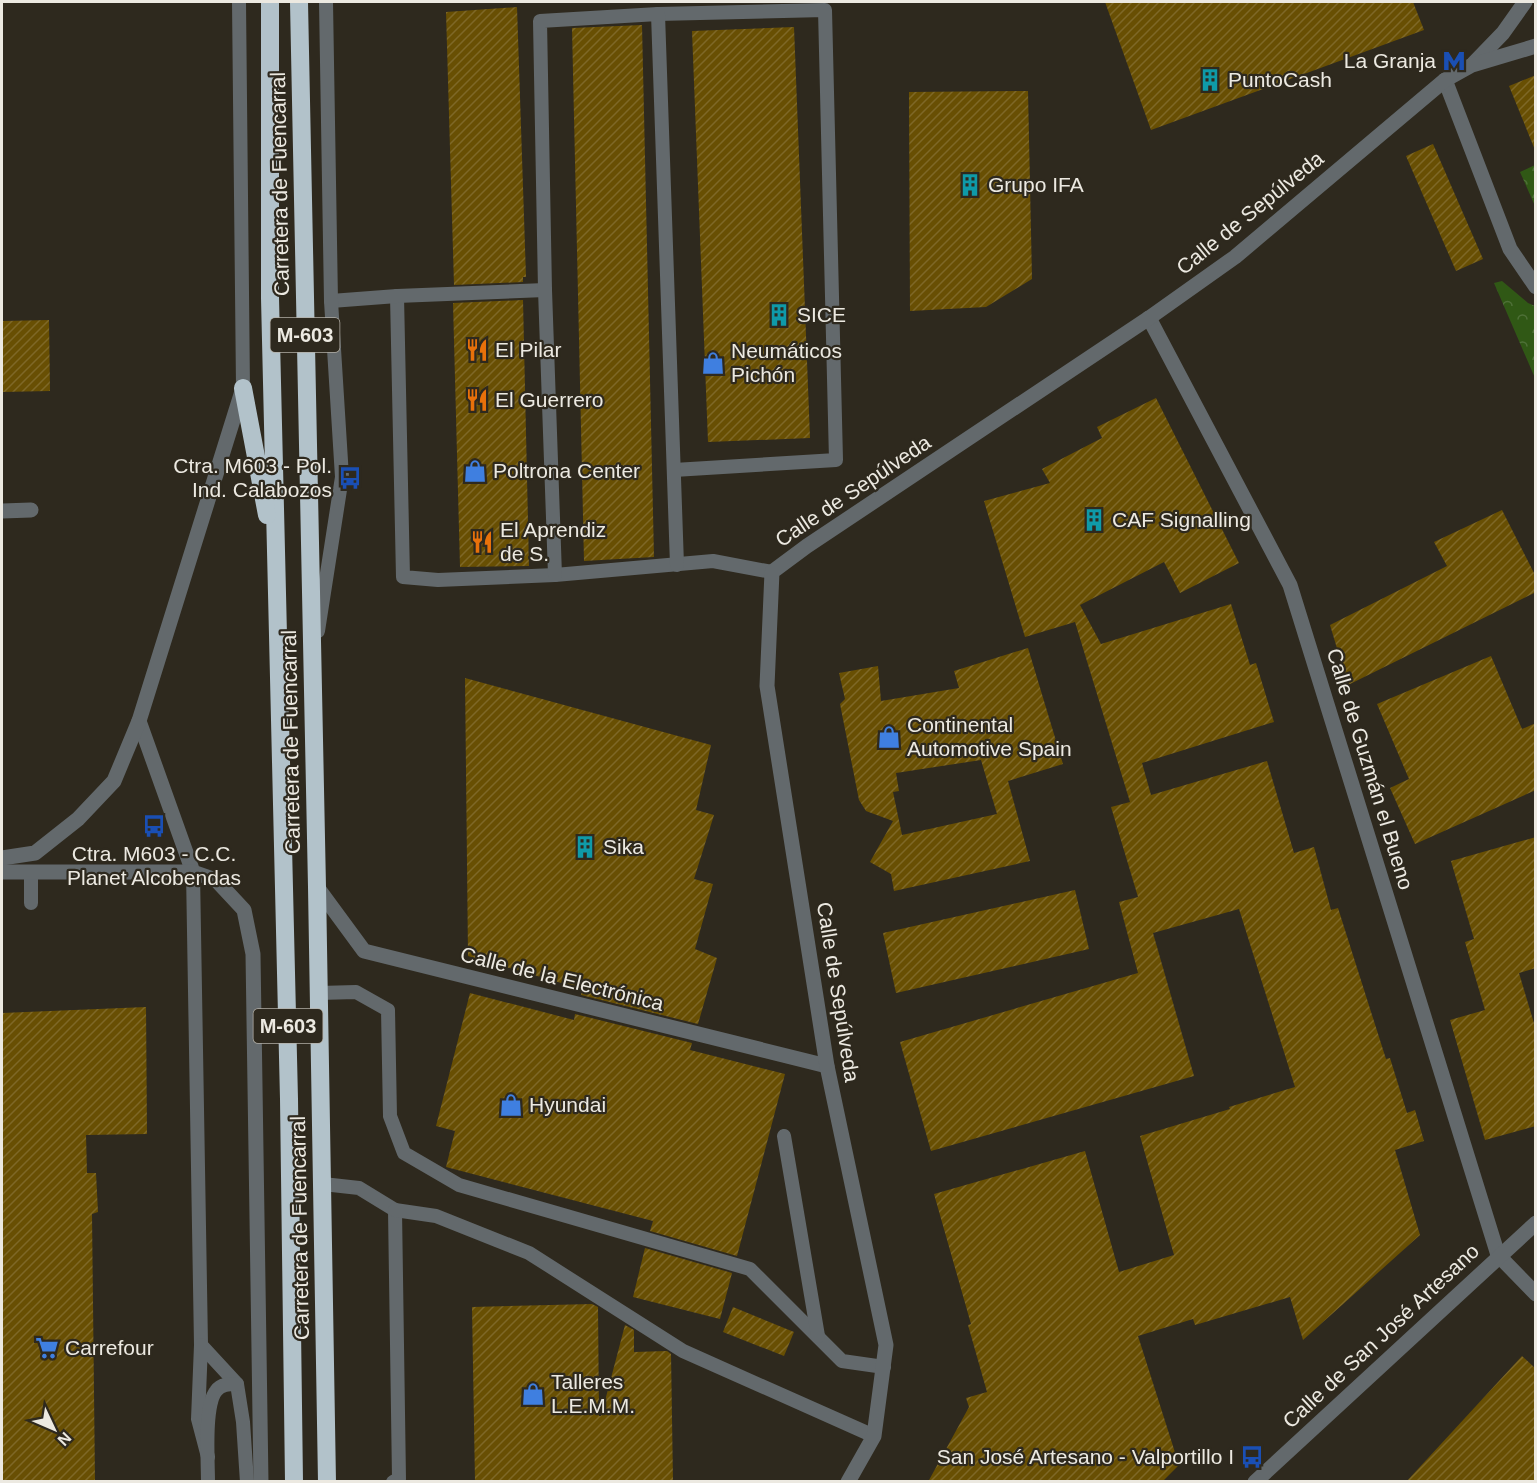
<svg xmlns="http://www.w3.org/2000/svg" width="1537" height="1483" font-family="Helvetica,sans-serif">
<style>
.park{fill:url(#park-crowns)}
.building{fill:url(#building-hatch);fill-rule:evenodd}
.lines{fill:none;stroke-linecap:round;stroke-linejoin:round}
.lane{stroke:#63696c;stroke-width:14}
.street{stroke:#63696c;stroke-width:15}
.highway{stroke:#b2c2ca;stroke-width:18}
.labels{text-anchor:middle;stroke-width:4.5;stroke-linejoin:round;paint-order:stroke}
.shield{fill:#2e291e;stroke:#b3afa6;stroke-width:1.5}
.shield-label{font-size:20px;font-weight:bold;fill:#ece9e1}
.poi-label{font-size:21px;fill:#ece9e1;stroke:#2e291e;text-anchor:start}
.street-label{font-size:21px;fill:#ece9e1;stroke:#2e291e}
</style>
<defs>
<pattern id="park-crowns" width="20" height="18" patternUnits="userSpaceOnUse" patternTransform="scale(1.5)"><rect width="20" height="18" fill="#305815"/><path d="M2 6a3 3 0 1 1 6 0M12 15a3 3 0 1 1 6 0" fill="none" stroke="#4e7037"/></pattern>
<pattern id="building-hatch" width="6" height="6" patternUnits="userSpaceOnUse" patternTransform="scale(1.5)"><rect width="6" height="6" fill="#684f03"/><path d="M-1 1l2-2M0 6l6-6M5 7l2-2" fill="none" stroke="#7e6827"/></pattern>
</defs>
<rect width="100%" height="100%" fill="#2e291e"/>
<!-- park -->
<g class="park">
<polygon points="1535,165 1535,206 1520,172"/>
<polygon points="1502,281 1528,303 1535,306 1535,378 1494,283"/>
</g>
<!-- building -->
<g class="building">
<polygon points="1105,2 1413,2 1424,30 1151,130"/>
<polygon points="517,7 526,277 523,277 523,282 454,285 446,12"/>
<polygon points="642,25 654,557 584,561 572,28"/>
<polygon points="794,27 810,438 708,442 692,31"/>
<polygon points="1536,75 1536,150 1535,150 1509,86"/>
<polygon points="1028,91 1032,279 986,307 910,311 909,92"/>
<polygon points="1433,144 1483,259 1456,271 1406,156"/>
<polygon points="523,300 529,566 460,567 453,303"/>
<polygon points="49,320 50,391 2,392 2,321"/>
<polygon points="1156,398 1239,563 1180,593 1164,562 1080,605 1101,644 1231,604 1250,665 1256,663 1274,722 1142,763 1151,795 1267,761 1294,853 1314,847 1331,910 1338,908 1386,1059 1390,1058 1407,1113 1415,1110 1424,1141 1395,1150 1420,1235 1303,1340 1290,1297 1195,1325 1193,1319 1138,1336 1179,1465 1162,1482 928,1482 969,1407 966,1398 987,1392 968,1325 971,1324 934,1194 1085,1151 1119,1272 1174,1255 1140,1136 1230,1109 1229,1107 1295,1087 1239,909 1153,933 1194,1076 931,1151 900,1042 1138,973 1119,902 1138,897 1111,807 1130,802 1075,622 1025,637 984,501 1050,483 1042,469 1102,438 1097,427"/>
<polygon points="1502,510 1536,577 1536,592 1348,685 1330,625 1447,566 1434,542"/>
<path d="M1028,648l35,116 -55,17 22,80 -136,30 -3,-17 -21,-12 23,-41 -27,-10 -7,-11 -19,-96 5,-5 -6,-26 39,-7 3,35 78,-13 -5,-17zM981,760l16,54 -95,21 -9,-43 6,-1 -3,-18z"/>
<polygon points="1491,656 1522,729 1536,723 1536,790 1415,844 1390,788 1409,779 1377,704"/>
<polygon points="465,678 711,745 696,810 714,815 694,879 713,884 695,949 717,958 698,1024 581,995 582,989 468,956"/>
<polygon points="1536,837 1536,968 1519,973 1536,1030 1536,1126 1485,1140 1450,1020 1485,1010 1465,942 1474,939 1451,861"/>
<polygon points="1075,890 1089,949 896,993 883,933"/>
<polygon points="470,993 574,1020 575,1014 692,1043 690,1050 785,1074 737,1256 650,1231 653,1221 446,1167 455,1131 436,1126"/>
<polygon points="146,1007 147,1134 86,1135 87,1173 96,1173 98,1212 92,1214 95,1482 2,1482 2,1013"/>
<polygon points="645,1248 732,1273 720,1319 633,1297"/>
<polygon points="592,1304 598,1307 599,1416 601,1416 625,1325 634,1330 634,1352 667,1351 671,1354 673,1482 475,1482 472,1307"/>
<polygon points="733,1307 794,1332 784,1356 723,1332"/>
<polygon points="1522,1356 1536,1369 1536,1482 1406,1482"/>
</g>
<g class="lines">
<!-- lane -->
<g class="lane">
<polyline points="239,2 243,388"/>
<polyline points="658,14 825,10 836,460 674,470"/>
<polyline points="397,296 403,577 438,580 555,575 713,561 772,572"/>
<polyline points="331,301 397,296 545,290"/>
<polyline points="555,575 545,290 540,21 658,14 677,565"/>
<polyline points="318,631 342,477 331,301 326,2"/>
<polyline points="31,872 31,903"/>
<polyline points="193,872 201,1345 198,1419 208,1457"/>
<polyline points="319,993 356,992 388,1010 390,1116 404,1153 459,1185 750,1269 842,1361 884,1367"/>
<polyline points="784,1136 818,1336"/>
<polyline points="323,1184 359,1188 395,1210 399,1479 393,1482"/>
<polyline points="395,1210 436,1216 529,1253 683,1351 874,1436"/>
<polyline points="201,1345 237,1384 243,1422 247,1482"/>
<path d="M208,1482c0,-21 -4,-76 8,-91 5,-7 13,-7 21,-7"/>
</g>
<!-- street -->
<g class="street">
<polyline points="1474,63 1503,33 1525,2"/>
<polyline points="1445,80 1510,249 1536,287"/>
<polyline points="1149,318 1290,585 1498,1255 1536,1294"/>
<polyline points="2,511 31,510"/>
<polyline points="139,721 193,872"/>
<polyline points="2,858 35,853 78,819 114,781 139,721 243,388"/>
<polyline points="2,872 193,872 216,880 244,910 253,954 261,1482"/>
<polyline points="317,887 364,951 827,1066"/>
<polyline points="848,1482 874,1436 886,1345 827,1066 767,686 772,572 807,546 1149,318 1235,257 1445,80 1472,65 1536,46"/>
<polyline points="1255,1482 1536,1223"/>
</g>
<!-- highway -->
<g class="highway">
<polyline points="270,2 270,298 289,1099 294,1482"/>
<polyline points="299,2 317,887 327,1482"/>
<polyline points="243,388 267,515"/>
</g>
</g>
<!-- icons -->
<defs>
<g id="metro-bare" transform="scale(1.8)"><path d="M-5.5 5V-5H-3L0 0L3-5H5.5V5H3V-.5L0 4L-3-.5V5Z" fill="#1a4fb4" stroke="#2e291e" stroke-width="2.5" paint-order="stroke"/></g>
<g id="building-bare" transform="scale(1.8)"><path d="M-4-6H4V6H1V3H-1V6H-4ZM-2.5-4.3h1.7v1.8h-1.7ZM.8-4.3h1.7v1.8H.8ZM-2.5-1h1.7V.8h-1.7ZM.8-1h1.7V.8H.8Z" fill="#0f9aa8" stroke="#2e291e" stroke-width="2.5" paint-order="stroke"/></g>
<g id="restaurant-bare" transform="scale(1.8)"><path d="M-5-6h1v4h1v-4h1v4h1v-4h1v5L-1.5 .5V6h-2V.5L-5-1ZM5-6V6H3V1.5H1.5Q1.5-4 5-6Z" fill="#e8710a" stroke="#2e291e" stroke-width="2.5" paint-order="stroke"/></g>
<g id="shop-bare" transform="scale(1.8)"><path d="M-5-2.5h2.3a2.7 3.5 0 0 1 5.4 0H5L5.5 6h-11ZM-1.5-2.5h3a1.5 2.3 0 0 0-3 0Z" fill="#3f7fe0" stroke="#2e291e" stroke-width="2.5" paint-order="stroke"/></g>
<g id="bus-bare" transform="scale(1.8)"><path d="M-5-6H5V4H4V6H2V4H-2V6H-4V4H-5ZM-3.5-4V0h7V-4ZM-3.5 1.2v1.5H-2V1.2ZM2 1.2v1.5H3.5V1.2Z" fill="#1a4fb4" stroke="#2e291e" stroke-width="2.5" paint-order="stroke"/></g>
<g id="supermarket-bare" transform="scale(1.8)"><path d="M-6-5.5h2.5l.6 2H6L4.5 2H-2.5L-4.4-4H-6ZM-1.5 3.2a1.3 1.3 0 1 0 .1 0ZM3 3.2a1.3 1.3 0 1 0 .1 0Z" fill="#3f7fe0" stroke="#2e291e" stroke-width="2.5" paint-order="stroke"/></g>
</defs>
<g fill-rule="evenodd">
<use href="#metro-bare" x="1454" y="61"/>
<use href="#building-bare" x="1210" y="80"/>
<use href="#building-bare" x="970" y="185"/>
<use href="#building-bare" x="779" y="315"/>
<use href="#restaurant-bare" x="477" y="350"/>
<use href="#shop-bare" x="713" y="363"/>
<use href="#restaurant-bare" x="477" y="400"/>
<use href="#shop-bare" x="475" y="471"/>
<use href="#bus-bare" x="350" y="478"/>
<use href="#building-bare" x="1094" y="520"/>
<use href="#restaurant-bare" x="482" y="542"/>
<use href="#shop-bare" x="889" y="737"/>
<use href="#bus-bare" x="154" y="826"/>
<use href="#building-bare" x="585" y="847"/>
<use href="#shop-bare" x="511" y="1105"/>
<use href="#supermarket-bare" x="47" y="1348"/>
<use href="#shop-bare" x="533" y="1394"/>
<use href="#bus-bare" x="1252" y="1457"/>
</g>
<g class="labels">
<!-- shield labels -->
<g class="shield">
<rect x="270.5" y="318" width="69" height="34" rx="4.5"/>
<rect x="253.5" y="1009" width="69" height="34" rx="4.5"/>
</g>
<g class="shield-label">
<text x="305" y="342">M-603</text>
<text x="288" y="1033">M-603</text>
</g>
<!-- poi labels -->
<g class="poi-label">
<text x="1436" y="68" text-anchor="end">La Granja</text>
<text x="1228" y="87">PuntoCash</text>
<text x="988" y="192">Grupo IFA</text>
<text x="797" y="322">SICE</text>
<text x="495" y="357">El Pilar</text>
<text x="731" y="358">Neumáticos<tspan x="731" dy="24">Pichón</tspan></text>
<text x="495" y="407">El Guerrero</text>
<text x="332" y="473" text-anchor="end">Ctra. M603 - Pol.<tspan x="332" dy="24">Ind. Calabozos</tspan></text>
<text x="493" y="478">Poltrona Center</text>
<text x="1112" y="527">CAF Signalling</text>
<text x="500" y="537">El Aprendiz<tspan x="500" dy="24">de S.</tspan></text>
<text x="907" y="732">Continental<tspan x="907" dy="24">Automotive Spain</tspan></text>
<text x="603" y="854">Sika</text>
<text x="154" y="861" text-anchor="middle">Ctra. M603 - C.C.<tspan x="154" dy="24">Planet Alcobendas</tspan></text>
<text x="529" y="1112">Hyundai</text>
<text x="65" y="1355">Carrefour</text>
<text x="551" y="1389">Talleres<tspan x="551" dy="24">L.E.M.M.</tspan></text>
<text x="1234" y="1464" text-anchor="end">San José Artesano - Valportillo I</text>
</g>
<!-- street labels -->
<g class="street-label">
<text transform="translate(280 184) rotate(-91)" y="7">Carretera de Fuencarral</text>
<text transform="translate(1250 213) rotate(-39)" y="7">Calle de Sepúlveda</text>
<text transform="translate(853 491) rotate(-34)" y="7">Calle de Sepúlveda</text>
<text transform="translate(291 742) rotate(-91)" y="7">Carretera de Fuencarral</text>
<text transform="translate(1370 769) rotate(73)" y="7">Calle de Guzmán el Bueno</text>
<text transform="translate(562 979) rotate(14)" y="7">Calle de la Electrónica</text>
<text transform="translate(838 992) rotate(81)" y="7">Calle de Sepúlveda</text>
<text transform="translate(300 1228) rotate(-91)" y="7">Carretera de Fuencarral</text>
<text transform="translate(1381 1336) rotate(-43)" y="7">Calle de San José Artesano</text>
</g>
</g>
<!-- border -->
<rect width="1537" height="1483" fill="none" stroke="#ece9e1" stroke-width="6"/>
<!-- north arrow -->
<g transform="translate(54 1429) rotate(134)" stroke="#2e291e" stroke-width="4.5" paint-order="stroke">
<path d="M0-4.5L10 22L0 15L-10 22Z" fill="#ece9e1"/>
<text y="-9" font-size="16" font-weight="bold" text-anchor="middle" fill="#ece9e1">N</text>
</g>
</svg>
